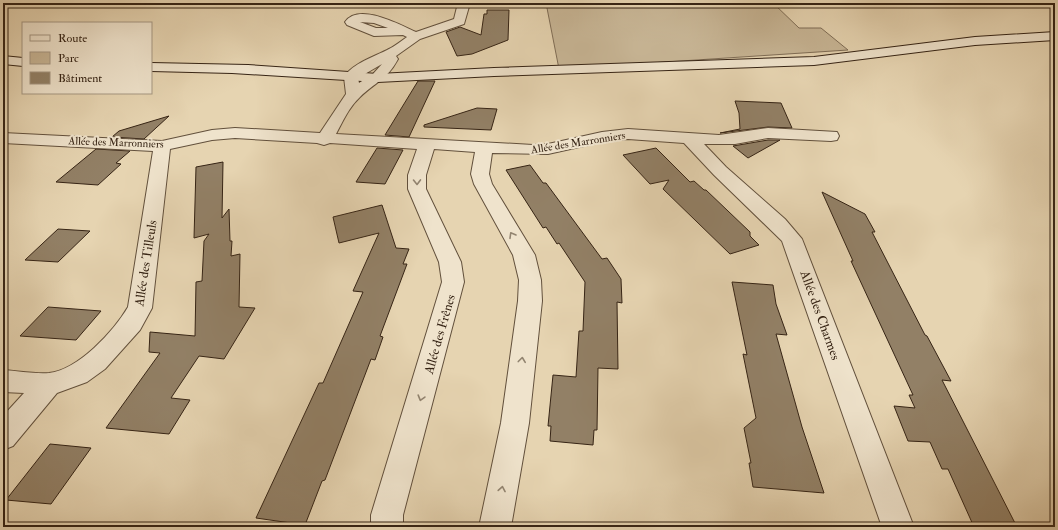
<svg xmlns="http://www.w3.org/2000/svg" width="1058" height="530" font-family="'IM FELL Double Pica',serif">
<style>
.green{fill:#c8b696;stroke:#7f6d56}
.building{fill:#928066;stroke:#362415}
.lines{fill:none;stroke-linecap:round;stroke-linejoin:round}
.street-casing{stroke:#62503c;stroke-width:2}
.secondary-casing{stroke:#362415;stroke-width:2}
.street{fill:#efe3cc;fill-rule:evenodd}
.secondary{fill:#efe3cc;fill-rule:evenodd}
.oneway{stroke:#928470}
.labels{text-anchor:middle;stroke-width:4;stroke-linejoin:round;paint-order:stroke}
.far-street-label{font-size:11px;fill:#362415;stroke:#efe3cc}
.street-label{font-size:13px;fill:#362415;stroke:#efe3cc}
</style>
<rect width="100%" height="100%" fill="#e6d4b1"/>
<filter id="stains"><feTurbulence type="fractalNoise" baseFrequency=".005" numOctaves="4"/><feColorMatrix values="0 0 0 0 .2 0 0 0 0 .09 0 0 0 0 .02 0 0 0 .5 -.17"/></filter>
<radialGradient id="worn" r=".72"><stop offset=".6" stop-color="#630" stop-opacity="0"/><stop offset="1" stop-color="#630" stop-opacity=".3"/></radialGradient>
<!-- green -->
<polygon class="green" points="546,3 773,3 799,28 821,28 848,50 559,69"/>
<!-- building -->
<g class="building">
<polygon points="487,10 509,10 508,40 472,54 457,56 446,32 460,27 481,35 484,14 487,14"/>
<polygon points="418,81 435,81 409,137 385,135"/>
<polygon points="735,101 781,103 792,128 768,127 720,133 740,129 739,113"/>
<polygon points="477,108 497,109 491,130 424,127 424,125"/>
<polygon points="169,116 144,139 112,137 119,131"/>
<polygon points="768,140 780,140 748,158 733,146"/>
<polygon points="377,148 403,150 385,184 356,182"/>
<polygon points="656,148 690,182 694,181 704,190 706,190 750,232 750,236 759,245 730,254 663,189 669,180 650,184 623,155"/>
<polygon points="96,149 130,151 116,163 121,164 98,185 56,182"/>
<polygon points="223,162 222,218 229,209 230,241 232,241 231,256 240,254 239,307 255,308 224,359 199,356 171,398 190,400 169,434 106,428 160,353 149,352 150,332 195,336 196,282 202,281 204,241 209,234 194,238 196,167"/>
<polygon points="530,165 543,183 546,183 602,259 607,258 621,279 622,303 617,302 618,369 598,368 597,430 594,430 593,445 550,441 551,426 548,426 553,375 576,377 579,331 583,331 585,282 559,243 557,244 546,227 543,228 506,170"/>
<polygon points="822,192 865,214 875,232 872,232 925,335 927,336 951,381 942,380 1017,527 974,527 948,469 942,469 930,442 908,441 894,406 915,408 909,395 913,395 851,261 853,261"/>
<polygon points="382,205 396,248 409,249 403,264 407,264 380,336 383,337 375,360 371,359 325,480 322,481 305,525 256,518 319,383 323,383 363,292 353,291 379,233 339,243 333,217"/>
<polygon points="58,229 90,231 58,262 25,260"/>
<polygon points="732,282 773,285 776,304 787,335 776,334 802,427 824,493 753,487 749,463 751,463 744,428 756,418 743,354 747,355"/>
<polygon points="48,307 101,311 76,340 20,336"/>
<polygon points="50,444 91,448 51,504 6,500"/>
</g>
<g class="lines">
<!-- street casing -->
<g class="street-casing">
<path id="street" d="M458,3h12l-6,21 -44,15 -24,17 2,3c-11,21 -23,23 -38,38 -11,10 -17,24 -24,37l197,11 15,-1 54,-12 26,-3 91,6 49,-7 69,4 2,4 -2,4 -6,1 -63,-3 -33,6h-31l22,23 59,52 17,20 112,288h-32l-100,-286 -68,-66 -30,-32 -56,-4 -26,3 -54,12 -56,-1 -3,21 3,10 43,71 6,25 1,21 -13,122 -18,104h-32l22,-104 17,-122 1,-21 -6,-25 -39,-71 -3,-10 4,-22 -41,-3 -8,26v14l35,73 3,20 -61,233v12h-32v-12l71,-233 -3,-20 -31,-73v-14l9,-26 -87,-6 -6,2 -7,-2 -82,-5 -23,2 -42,9 -18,159 -12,22 -35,39 -18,13 -30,11 -44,53 -10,4v-34l21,-23 -21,-1v-22c15,1 32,4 46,3 29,-3 65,-42 79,-66l25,-156 -150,-8v-10l159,8 50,-11 23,-2 85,5 26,-39 -2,-17c9,-14 30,-20 45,-28 6,-3 12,-8 18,-12l-4,-2 -29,1 -27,-11 -2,-3c14,-20 55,3 71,10l38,-13zM360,22l14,1 14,5h-12zM382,64l-9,10 -14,9 -1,-5z"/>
</g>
<!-- secondary casing -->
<g class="secondary-casing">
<g id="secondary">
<polygon points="1055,32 1055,40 975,45 814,65 494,76 378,82 232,73 151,71 151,63 248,65 378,74 494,68 814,57 975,37"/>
<polygon points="3,56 23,58 23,66 3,64"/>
</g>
</g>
<!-- street -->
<use href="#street" class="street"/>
<!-- secondary -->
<use href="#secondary" class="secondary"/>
</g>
<!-- one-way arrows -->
<defs><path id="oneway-chevron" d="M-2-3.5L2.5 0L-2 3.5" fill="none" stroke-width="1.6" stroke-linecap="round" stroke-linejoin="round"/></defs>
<g class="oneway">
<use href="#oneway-chevron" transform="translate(417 182) rotate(89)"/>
<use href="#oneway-chevron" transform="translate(512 235) rotate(-120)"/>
<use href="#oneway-chevron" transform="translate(522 360) rotate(-83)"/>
<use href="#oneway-chevron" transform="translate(421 398) rotate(106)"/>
<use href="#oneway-chevron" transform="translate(502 489) rotate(-80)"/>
</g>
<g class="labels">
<!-- far-street labels -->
<g class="far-street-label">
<text transform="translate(116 142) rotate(2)" y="4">Allée des Marronniers</text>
<text transform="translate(578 142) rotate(-9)" y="4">Allée des Marronniers</text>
</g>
<!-- street labels -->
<g class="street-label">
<text transform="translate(145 263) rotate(-81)" y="5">Allée des Tilleuls</text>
<text transform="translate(821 315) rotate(70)" y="5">Allée des Charmes</text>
<text transform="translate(439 334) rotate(-74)" y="5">Allée des Frênes</text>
</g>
</g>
<!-- margin -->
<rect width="1058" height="530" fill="none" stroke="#e6d4b1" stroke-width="16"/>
<rect x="4" y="4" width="1050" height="522" fill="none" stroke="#362415" stroke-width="2"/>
<rect x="8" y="8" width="1042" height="514" fill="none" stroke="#362415"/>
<!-- legend -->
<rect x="22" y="22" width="130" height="72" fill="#efe3cc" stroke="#a59783"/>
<rect x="30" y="35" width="20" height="6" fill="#efe3cc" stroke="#a59783"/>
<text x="58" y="42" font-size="12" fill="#362415">Route</text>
<rect x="30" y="52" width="20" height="12" fill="#c8b696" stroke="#a59783"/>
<text x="58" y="62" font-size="12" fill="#362415">Parc</text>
<rect x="30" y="72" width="20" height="12" fill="#928066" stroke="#a59783"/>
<text x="58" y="82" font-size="12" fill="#362415">Bâtiment</text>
<rect width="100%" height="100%" filter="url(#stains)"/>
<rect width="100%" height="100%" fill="url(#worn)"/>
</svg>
